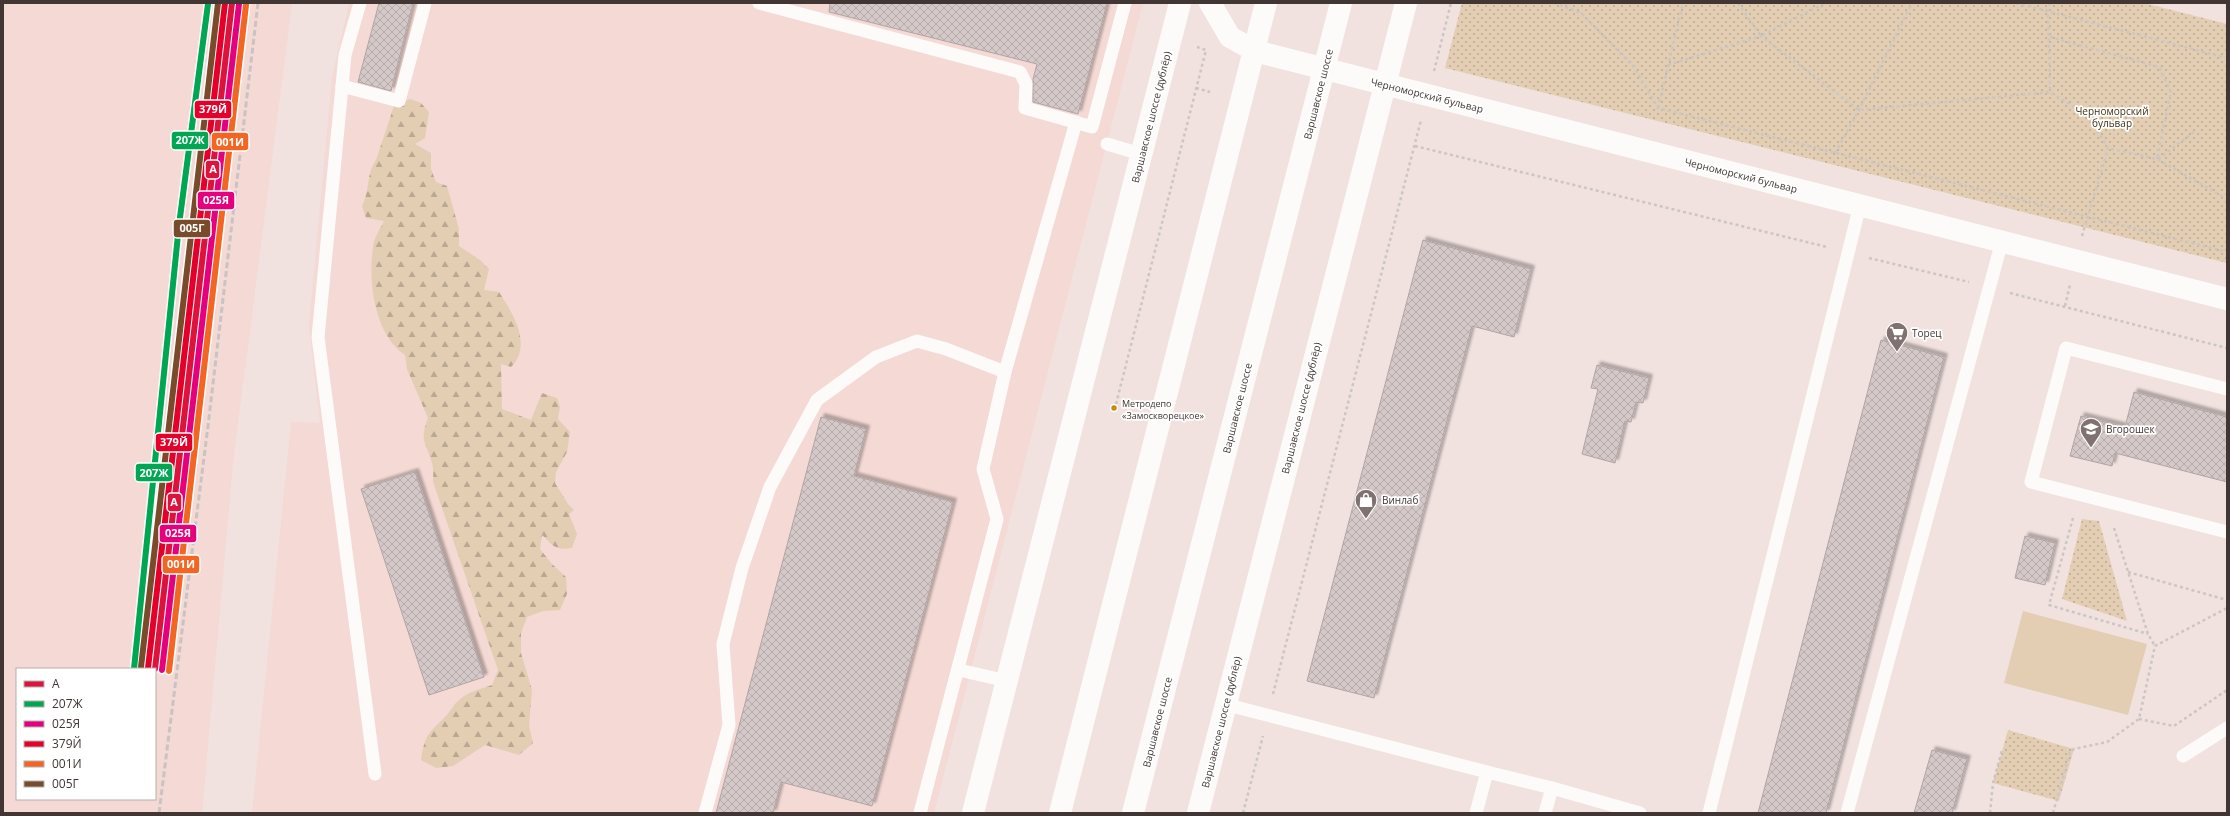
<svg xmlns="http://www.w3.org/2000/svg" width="2230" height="816" font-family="'Open Sans',sans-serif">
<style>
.built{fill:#f4d9d4;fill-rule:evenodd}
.grass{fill:#e3ceb3}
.forest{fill:url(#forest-firs)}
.park{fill:url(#park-dots)}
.building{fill:url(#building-cross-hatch);stroke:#b0a4a4;filter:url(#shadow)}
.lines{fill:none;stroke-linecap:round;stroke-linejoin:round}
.path{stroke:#cbc6c4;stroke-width:2.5;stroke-dasharray:3 3;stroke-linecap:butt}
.lane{stroke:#fdfbfa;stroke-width:13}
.secondary{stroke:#fdfbfa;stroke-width:22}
.primary{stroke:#fdfbfa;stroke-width:22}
.rail{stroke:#c8c4c3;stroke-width:3;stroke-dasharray:6 3;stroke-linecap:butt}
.rail-1-casing{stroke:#fff;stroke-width:9}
.rail-2-casing{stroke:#fff;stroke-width:9}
.rail-3-casing{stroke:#fff;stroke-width:9}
.rail-4-casing{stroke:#fff;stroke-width:9}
.rail-5-casing{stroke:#fff;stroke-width:9}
.rail-6-casing{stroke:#fff;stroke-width:9}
.rail-1{stroke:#dc143c;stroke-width:6}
.rail-2{stroke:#00a651;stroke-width:6}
.rail-3{stroke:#e5007d;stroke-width:6}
.rail-4{stroke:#e4002b;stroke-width:6}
.rail-5{stroke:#f26522;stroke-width:6}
.rail-6{stroke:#7a4b2a;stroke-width:6}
.bus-dot{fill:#ca8a0d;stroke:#fff;stroke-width:1.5}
.labels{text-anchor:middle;stroke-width:3.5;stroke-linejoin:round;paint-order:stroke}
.bus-label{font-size:9px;fill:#413634;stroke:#fff;text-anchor:start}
.street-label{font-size:10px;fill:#413634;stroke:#fff}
.park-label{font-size:10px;fill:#3f3115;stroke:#fff}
.poi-label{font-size:10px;fill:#413634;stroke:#fff;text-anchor:start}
.line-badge{stroke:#fff;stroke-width:1.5}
.badge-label{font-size:11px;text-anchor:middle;font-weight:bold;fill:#fff}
</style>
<defs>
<pattern id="forest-firs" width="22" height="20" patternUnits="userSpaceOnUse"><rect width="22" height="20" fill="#e3ceb3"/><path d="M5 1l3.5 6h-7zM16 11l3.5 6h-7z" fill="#baa892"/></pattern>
<pattern id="park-dots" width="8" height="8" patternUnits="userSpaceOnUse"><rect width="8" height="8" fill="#e3ceb3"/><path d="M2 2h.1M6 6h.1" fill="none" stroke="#baa892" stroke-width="1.8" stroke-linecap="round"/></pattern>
<pattern id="building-cross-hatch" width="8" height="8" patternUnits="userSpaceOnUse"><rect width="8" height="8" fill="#d4c8c8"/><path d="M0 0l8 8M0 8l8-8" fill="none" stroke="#b7acac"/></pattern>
<filter id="shadow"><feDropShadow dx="3.5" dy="-3.5" stdDeviation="1" flood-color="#0004"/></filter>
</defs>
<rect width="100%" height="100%" fill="#f1e2df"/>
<!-- built -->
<g class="built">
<path d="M3,3h289l-59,460 -31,350h-199zM17,669h138v130h-138z"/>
<polygon points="349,3 1143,3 934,813 252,813 291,422 320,423 309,326 332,77"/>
</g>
<!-- grass -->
<polygon class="grass" points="2023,611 2147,644 2128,715 2004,683"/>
<!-- forest -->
<path class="forest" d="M410,99l11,4 8,9 -4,26 -10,6 16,9v16l5,13 11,4 12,43v17l21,14 9,9 -5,21 15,2c14,22 34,53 12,75l-10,-3 1,45 29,11 11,-27 15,5 3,9 -2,12 12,13 -3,20 -11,20 -1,11 13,21 6,6 -5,4 8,20 -5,14c-18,3 -19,-3 -30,-13l-2,14 12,15 14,13 1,17 -7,16 -17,1 -16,6 -6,16v20l11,37 -3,36 4,17 -14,12 -34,-10 -32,21 -17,2 -15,-8c4,-26 8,-27 25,-44 5,-5 7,-11 12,-15 9,-9 22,-12 34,-16l6,-15 -65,-188c0,-6 1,-13 -1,-19 -6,-21 -13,-21 -4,-45l-21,-49 -2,-14c-31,-21 -37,-74 -32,-108 1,-9 7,-18 11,-26l-18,-3 -4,-12c8,-15 4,-32 14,-46l18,-54z"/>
<!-- park -->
<g class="park">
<polygon points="1462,3 2144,3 2227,24 2227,263 1445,68"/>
<polygon points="2082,519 2099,521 2127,621 2062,599"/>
<polygon points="2008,730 2074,749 2059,801 1993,783"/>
</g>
<!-- building -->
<g class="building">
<polygon points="379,3 413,3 391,91 358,82"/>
<polygon points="830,3 1107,3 1078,114 1033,102 1033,79 1037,64 829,12"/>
<polygon points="1423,240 1531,269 1514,337 1472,326 1374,698 1307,681"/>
<polygon points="1881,340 1944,357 1826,813 1758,813"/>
<polygon points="1597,365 1649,378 1643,403 1636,402 1631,422 1625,421 1615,463 1582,454 1598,389 1591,388"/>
<polygon points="2134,392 2227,417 2227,482 2115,453 2112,466 2070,456 2081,416 2125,427"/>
<polygon points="821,417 866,429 854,476 953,502 872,806 781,782 773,813 716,813"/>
<polygon points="415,472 484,677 429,695 361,489"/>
<polygon points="2025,536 2055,543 2045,585 2015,578"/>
<polygon points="1932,750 1967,759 1952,813 1914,813"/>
</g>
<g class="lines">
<!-- path -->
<g class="path">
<polyline points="1554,3 1581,13 1634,67 1658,108 2227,252"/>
<polyline points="1738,3 1761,36 1825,3"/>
<polyline points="2016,3 2227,58"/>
<polyline points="2050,3 2048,11 2050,92"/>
<polyline points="2050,37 2159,67 2171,92 2157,159"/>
<polyline points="1668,65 1761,36 1859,110 2050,92 2086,114 2108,148 2157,159 2227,199"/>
<polyline points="1434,71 1451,3"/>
<polyline points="1196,88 1210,92"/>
<polyline points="1658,108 1683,3"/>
<polyline points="1415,146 1827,247"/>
<polyline points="1835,153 1859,110 1912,3"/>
<polyline points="2158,159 2194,132"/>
<polyline points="2082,236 2108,149"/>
<polyline points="1869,258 1969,282"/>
<polyline points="2010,293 2227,348"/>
<polyline points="2065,306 2070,285"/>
<polyline points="1116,404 1206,50 1197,47"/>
<polyline points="2073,518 2049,605 2148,634"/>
<polyline points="2114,528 2148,634 2155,646"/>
<polyline points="2128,572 2227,600"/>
<polyline points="1273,694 1421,120"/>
<polyline points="2139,719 2174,726 2227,690"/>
<polyline points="1243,813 1263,736"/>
<polyline points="1990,813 1993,783 2002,750"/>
<polyline points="2053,813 2070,752 2074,749 2107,742 2139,719 2155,646 2227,608"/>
</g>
<!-- lane -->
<g class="lane">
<polyline points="360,3 345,55 318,337 375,774"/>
<polyline points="759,3 1020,72 1026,84 1025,108 1092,127 1125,3"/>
<polyline points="342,86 399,101 425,3"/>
<polyline points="1107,144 1141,154"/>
<polyline points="1005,372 1076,122"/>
<polyline points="2227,389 2066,348 2031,482 2227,532"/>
<polyline points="959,670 1007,681"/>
<polyline points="1224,704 1487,772"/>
<polyline points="2183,756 2227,728"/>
<polyline points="1552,788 1640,813"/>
<polyline points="705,813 729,725 723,644 742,568 770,487 817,400 876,357 917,341 946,349 1005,372 983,469 997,519 920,813"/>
<polyline points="1476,813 1487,772 1552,788 1545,813"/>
<polyline points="1709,813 1860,205"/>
<polyline points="1847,813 2002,241"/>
</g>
<!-- secondary -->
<g class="secondary">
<polyline points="1210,3 1230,37 1255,51 2227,299"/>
<polyline points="973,813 1180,3"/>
<polyline points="1198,813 1406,3"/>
</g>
<!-- primary -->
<g class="primary">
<polyline points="1060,813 1266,3"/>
<polyline points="1133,813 1341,3"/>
</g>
<!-- rail -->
<polyline class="rail" points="159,813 208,426 258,3"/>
<!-- rail-1 casing -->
<g class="rail-1-casing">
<polyline id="rail-1" points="155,669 232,3"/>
</g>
<!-- rail-2 casing -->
<g class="rail-2-casing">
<polyline id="rail-2" points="134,669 179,225 208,4"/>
</g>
<!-- rail-3 casing -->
<g class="rail-3-casing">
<polyline id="rail-3" points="162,670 239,4"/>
</g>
<!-- rail-4 casing -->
<g class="rail-4-casing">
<polyline id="rail-4" points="148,668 225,3"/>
</g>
<!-- rail-5 casing -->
<g class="rail-5-casing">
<polyline id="rail-5" points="169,671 246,5"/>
</g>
<!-- rail-6 casing -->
<g class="rail-6-casing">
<polyline id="rail-6" points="141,667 218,3"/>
</g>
<!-- rail-1 -->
<use href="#rail-1" class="rail-1"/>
<!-- rail-2 -->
<use href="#rail-2" class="rail-2"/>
<!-- rail-3 -->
<use href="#rail-3" class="rail-3"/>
<!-- rail-4 -->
<use href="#rail-4" class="rail-4"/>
<!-- rail-5 -->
<use href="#rail-5" class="rail-5"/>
<!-- rail-6 -->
<use href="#rail-6" class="rail-6"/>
</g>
<!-- icons -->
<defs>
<g id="supermarket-pin" transform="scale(1.15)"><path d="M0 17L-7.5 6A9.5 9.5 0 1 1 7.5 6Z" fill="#7f7270" stroke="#fff"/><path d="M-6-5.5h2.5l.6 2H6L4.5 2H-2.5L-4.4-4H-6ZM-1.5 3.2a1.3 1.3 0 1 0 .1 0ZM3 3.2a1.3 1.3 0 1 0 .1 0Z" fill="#fff"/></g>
<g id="school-pin" transform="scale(1.15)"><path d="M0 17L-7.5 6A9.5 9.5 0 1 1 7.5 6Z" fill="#7f7270" stroke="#fff"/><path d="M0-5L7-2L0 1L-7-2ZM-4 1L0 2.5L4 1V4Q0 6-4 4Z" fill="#fff"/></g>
<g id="shop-pin" transform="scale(1.15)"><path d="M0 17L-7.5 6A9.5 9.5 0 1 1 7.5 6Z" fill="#7f7270" stroke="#fff"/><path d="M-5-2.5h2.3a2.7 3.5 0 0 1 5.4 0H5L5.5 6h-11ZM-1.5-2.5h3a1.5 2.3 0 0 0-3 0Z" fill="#fff"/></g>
</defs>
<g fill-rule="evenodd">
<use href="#supermarket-pin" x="1897" y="333"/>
<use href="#school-pin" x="2091" y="429"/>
<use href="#shop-pin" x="1366" y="500"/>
</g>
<!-- markers -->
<circle class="bus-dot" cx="1114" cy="408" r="3.5"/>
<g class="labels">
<!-- bus labels -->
<g class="bus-label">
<text x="1122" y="407">Метродепо<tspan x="1122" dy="12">«Замоскворецкое»</tspan></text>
</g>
<!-- street labels -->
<g class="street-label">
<text transform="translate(1318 94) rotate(-76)" y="4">Варшавское шоссе</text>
<text transform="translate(1427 95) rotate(14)" y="4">Черноморский бульвар</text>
<text transform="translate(1151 117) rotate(-76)" y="4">Варшавское шоссе (дублёр)</text>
<text transform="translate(1741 175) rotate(14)" y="4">Черноморский бульвар</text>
<text transform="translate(1237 408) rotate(-76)" y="4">Варшавское шоссе</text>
<text transform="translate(1301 408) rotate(-76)" y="4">Варшавское шоссе (дублёр)</text>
<text transform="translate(1157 722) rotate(-76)" y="4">Варшавское шоссе</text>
<text transform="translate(1221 722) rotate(-76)" y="4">Варшавское шоссе (дублёр)</text>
</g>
<!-- park labels -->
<g class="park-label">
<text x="2112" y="115">Черноморский<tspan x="2112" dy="12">бульвар</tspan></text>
</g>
<!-- poi labels -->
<g class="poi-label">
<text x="1912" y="337">Торец</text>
<text x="2106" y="433">Вгорошек</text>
<text x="1382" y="504">Винлаб</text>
</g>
</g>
<g class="line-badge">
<rect x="194" y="100" width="38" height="19" rx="4" fill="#e4002b"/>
<rect x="171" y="131" width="38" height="19" rx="4" fill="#00a651"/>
<rect x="211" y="132" width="38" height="19" rx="4" fill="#f26522"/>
<rect x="205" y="160" width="15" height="19" rx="4" fill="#dc143c"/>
<rect x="197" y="191" width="38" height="19" rx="4" fill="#e5007d"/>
<rect x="173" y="219" width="38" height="19" rx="4" fill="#7a4b2a"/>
<rect x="155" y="433" width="38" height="19" rx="4" fill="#e4002b"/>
<rect x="135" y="463" width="38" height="19" rx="4" fill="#00a651"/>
<rect x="167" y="493" width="15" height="19" rx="4" fill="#dc143c"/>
<rect x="159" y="524" width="38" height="19" rx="4" fill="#e5007d"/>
<rect x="162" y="555" width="38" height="19" rx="4" fill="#f26522"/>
</g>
<g class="badge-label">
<text x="213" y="113">379Й</text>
<text x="190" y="144">207Ж</text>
<text x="230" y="146">001И</text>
<text x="213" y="173">A</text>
<text x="216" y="204">025Я</text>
<text x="192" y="232">005Г</text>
<text x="174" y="446">379Й</text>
<text x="154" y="477">207Ж</text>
<text x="174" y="506">A</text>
<text x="178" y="537">025Я</text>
<text x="181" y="568">001И</text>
</g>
<!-- border -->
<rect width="2230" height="816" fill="none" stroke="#413634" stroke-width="8"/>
<!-- legend -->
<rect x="16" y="668" width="140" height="132" fill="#ffffff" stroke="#b3afae"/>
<rect x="24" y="681" width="20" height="6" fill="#dc143c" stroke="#b3afae"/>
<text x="52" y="688" font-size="12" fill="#413634">A</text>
<rect x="24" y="701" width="20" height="6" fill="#00a651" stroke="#b3afae"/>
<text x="52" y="708" font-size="12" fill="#413634">207Ж</text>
<rect x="24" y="721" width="20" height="6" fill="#e5007d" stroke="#b3afae"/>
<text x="52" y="728" font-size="12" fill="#413634">025Я</text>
<rect x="24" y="741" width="20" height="6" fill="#e4002b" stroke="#b3afae"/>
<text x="52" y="748" font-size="12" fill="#413634">379Й</text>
<rect x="24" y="761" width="20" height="6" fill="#f26522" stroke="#b3afae"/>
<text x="52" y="768" font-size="12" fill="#413634">001И</text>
<rect x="24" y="781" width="20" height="6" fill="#7a4b2a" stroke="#b3afae"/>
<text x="52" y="788" font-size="12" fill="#413634">005Г</text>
</svg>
